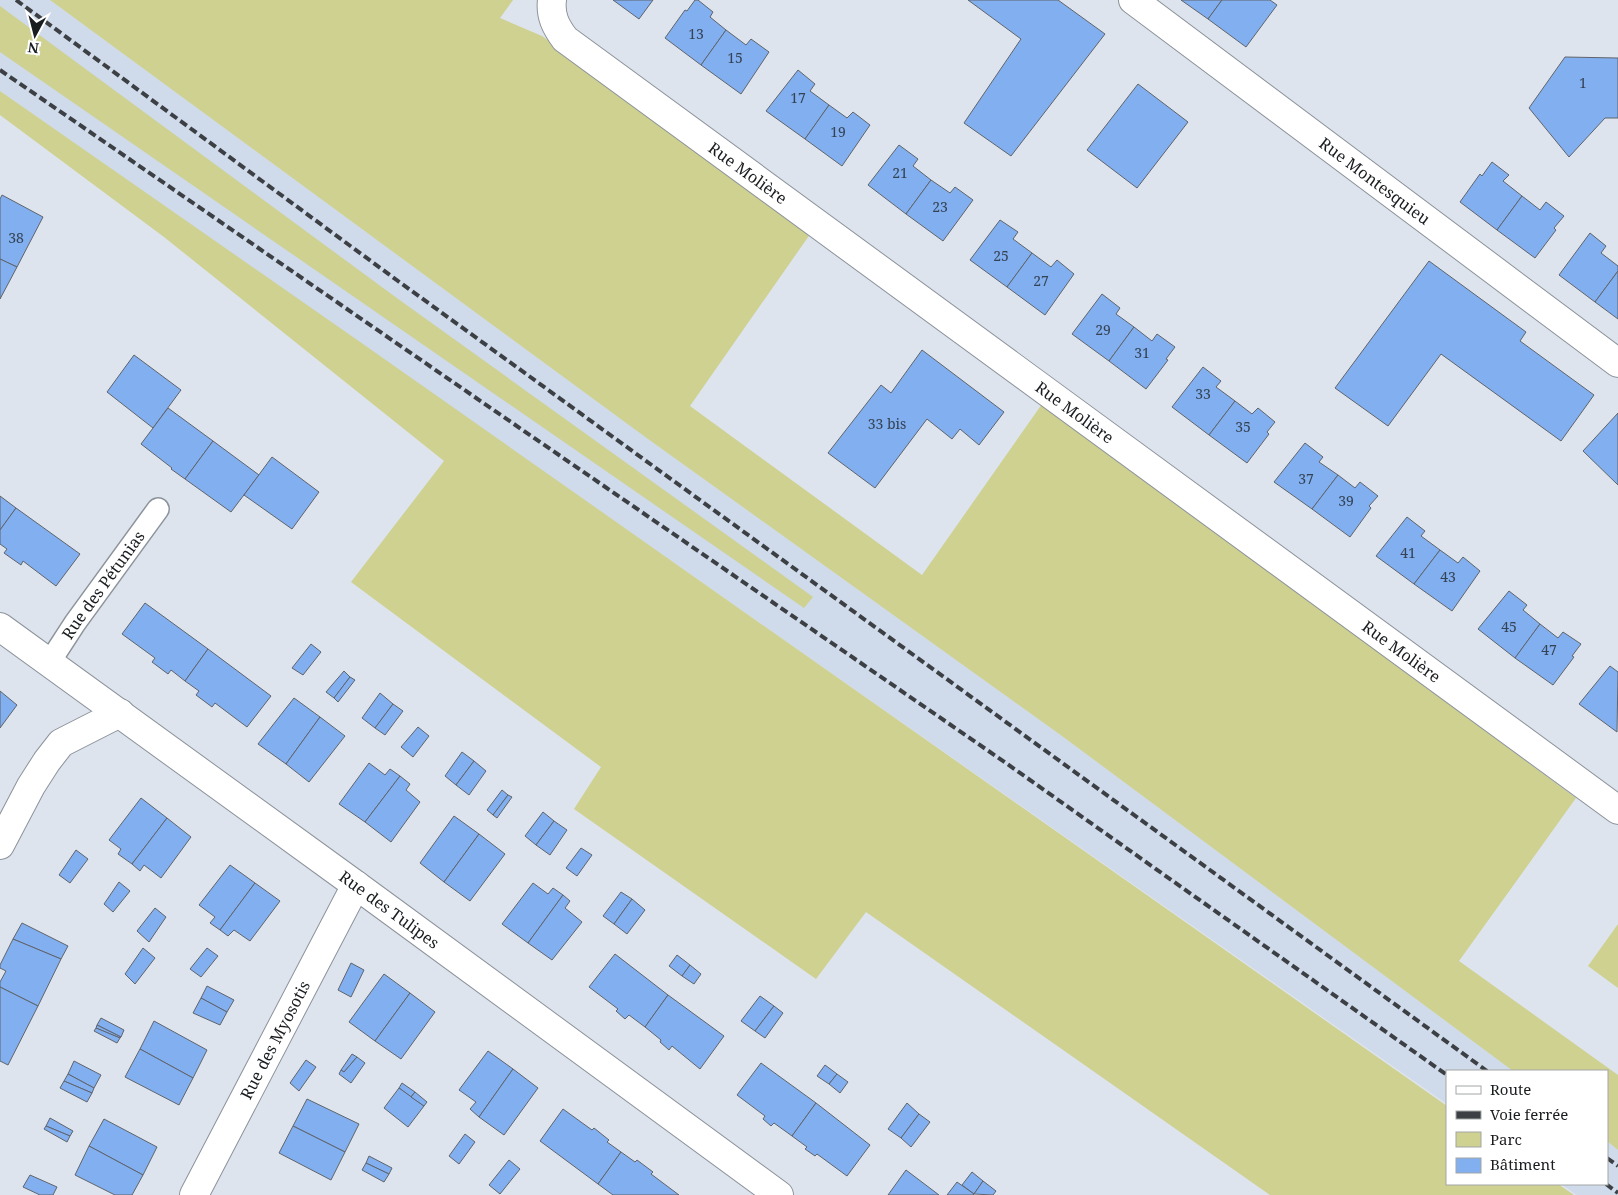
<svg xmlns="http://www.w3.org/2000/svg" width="1618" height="1195" font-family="'Noto Serif',serif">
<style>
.built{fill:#cfdaea}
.green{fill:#ced190}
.building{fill:#82afef;stroke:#5f646c}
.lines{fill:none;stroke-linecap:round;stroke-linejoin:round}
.lane-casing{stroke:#8d939b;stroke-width:24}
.street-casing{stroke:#8d939b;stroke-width:30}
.lane{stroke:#fff;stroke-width:21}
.street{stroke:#fff;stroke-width:28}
.rail{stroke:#3c4044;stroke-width:4;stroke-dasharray:8 4;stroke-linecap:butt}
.labels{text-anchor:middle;stroke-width:4.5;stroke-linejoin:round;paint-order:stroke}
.number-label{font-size:14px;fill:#344254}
.street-label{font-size:16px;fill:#1a1d20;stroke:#fff}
</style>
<rect width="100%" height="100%" fill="#dde4ed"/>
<!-- built -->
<g class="built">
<polygon points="0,0 50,0 648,439 1062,736 1513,1071 1447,1071 1447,1104 0,91"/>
<polygon points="1607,1141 1618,1150 1618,1195 1577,1195 1561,1184 1607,1184"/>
</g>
<!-- green -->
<g class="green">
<polygon points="50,0 513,0 500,18 542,36 813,230 690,406 922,575 1042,404 1576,798 1459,961 1618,1075 1618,1150 1607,1141 1607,1071 1513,1071 1062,736 648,439"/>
<polygon points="0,6 394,296 813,597 804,608 0,52"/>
<polygon points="0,91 363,344 1447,1106 1447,1184 1558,1184 1574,1195 1270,1195 866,912 816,979 574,809 601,767 351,582 444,461 164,237 0,115"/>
<polygon points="1618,924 1618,988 1588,966"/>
</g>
<!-- building -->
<g class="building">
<polygon points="613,0 653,0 639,19"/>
<polygon points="695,0 698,0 713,12 710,17 726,30 701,65 665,38 685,10 687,11"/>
<polygon points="968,0 1058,0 1105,34 1011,156 964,123 1021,39"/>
<polygon points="1181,0 1222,0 1208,19"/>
<polygon points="1222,0 1270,0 1277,5 1246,47 1208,19"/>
<polygon points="726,30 746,45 751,39 769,52 741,94 701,65"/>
<polygon points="1565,57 1618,58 1618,118 1605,118 1569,157 1529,108"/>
<polygon points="798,70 815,84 810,91 829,105 805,139 766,111"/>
<polygon points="1138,84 1188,122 1137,188 1087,150"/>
<polygon points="829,105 847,118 853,112 870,125 842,166 805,139"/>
<polygon points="899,145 918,159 913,166 931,180 906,214 868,185"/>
<polygon points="1492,162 1509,175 1503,181 1522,196 1497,230 1460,202 1480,174 1482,176"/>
<polygon points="931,180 950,193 955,187 973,200 943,241 906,214"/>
<polygon points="2,195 43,217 17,267 0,259 0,199"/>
<polygon points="1522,196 1540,210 1546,202 1564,216 1554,228 1556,230 1535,258 1497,230"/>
<polygon points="1000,220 1018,232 1013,239 1032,253 1007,287 970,260"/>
<polygon points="1590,233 1606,246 1601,253 1618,266 1618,271 1595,302 1559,275"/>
<polygon points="1032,253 1051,267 1057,260 1074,274 1045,315 1007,287"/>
<polygon points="0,259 17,267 0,299"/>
<polygon points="1429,261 1526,332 1520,341 1594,395 1561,441 1441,354 1388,426 1335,388"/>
<polygon points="1618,271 1618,319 1595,302"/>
<polygon points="1102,294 1120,308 1116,314 1134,327 1109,361 1072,334"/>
<polygon points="1134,327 1152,341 1157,334 1175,347 1166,359 1168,360 1146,389 1109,361"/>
<polygon points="922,350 1004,412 979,445 960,429 952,439 927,419 875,488 828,453 881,385 891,393"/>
<polygon points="134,355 181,390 153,428 107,392"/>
<polygon points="1203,367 1221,381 1216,387 1235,401 1209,435 1172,407"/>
<polygon points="1235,401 1252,414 1258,408 1275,422 1267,432 1269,434 1247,463 1209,435"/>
<polygon points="168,408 213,441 185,479 171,469 172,468 141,444"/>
<polygon points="1618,413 1618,485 1583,451"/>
<polygon points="213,441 259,475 231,512 185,479"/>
<polygon points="1305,443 1323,457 1319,462 1338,475 1312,509 1274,482"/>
<polygon points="272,457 319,492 292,529 244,495"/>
<polygon points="1338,475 1355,488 1360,482 1378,496 1369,506 1371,508 1350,537 1312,509"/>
<polygon points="0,496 16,508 0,530"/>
<polygon points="16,508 80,554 56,586 23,561 21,565 4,553 7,549 0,544 0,530"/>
<polygon points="1407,517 1425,531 1421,536 1440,550 1414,584 1376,556"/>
<polygon points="1440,550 1458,563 1463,557 1480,571 1452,611 1414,584"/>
<polygon points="1509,591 1527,605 1523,610 1540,624 1515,658 1478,629"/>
<polygon points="145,603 208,649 185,681 171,670 168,674 152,662 155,658 122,634"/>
<polygon points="1540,624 1558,638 1563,632 1581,644 1572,656 1574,657 1553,685 1515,658"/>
<polygon points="311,644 321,652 303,675 292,668"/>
<polygon points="208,649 271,696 247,727 215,703 212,707 196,695 199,691 185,681"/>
<polygon points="1610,666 1618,672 1617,732 1579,704"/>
<polygon points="344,671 350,677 334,698 326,692"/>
<polygon points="350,677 355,680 338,702 334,698"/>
<polygon points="0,691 17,705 0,728"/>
<polygon points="380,693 393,704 375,728 362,718"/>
<polygon points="294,698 320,717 286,764 258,744"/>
<polygon points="393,704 403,711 385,735 375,728"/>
<polygon points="320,717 345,736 309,782 286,764"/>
<polygon points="418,727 429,736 413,757 401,747"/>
<polygon points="462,752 474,761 456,785 445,776"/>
<polygon points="474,761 486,771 469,795 456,785"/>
<polygon points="369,763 385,775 390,769 400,776 365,822 339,804"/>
<polygon points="400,776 410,784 406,790 420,802 391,842 365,822"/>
<polygon points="502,790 508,795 493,815 487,810"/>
<polygon points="508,795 512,797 497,818 493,815"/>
<polygon points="141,798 167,818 132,864 118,854 121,849 109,840"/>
<polygon points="543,812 554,821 536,845 525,836"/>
<polygon points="454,816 479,834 444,882 420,863"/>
<polygon points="167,818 191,837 161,878 144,865 140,871 132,864"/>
<polygon points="554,821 567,830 550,855 536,845"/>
<polygon points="479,834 505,854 470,901 444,882"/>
<polygon points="581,848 592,855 577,876 566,868"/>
<polygon points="76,850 88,859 70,883 59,875"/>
<polygon points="230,865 255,883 220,930 210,923 215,917 199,905"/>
<polygon points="119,882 130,891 113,912 104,904"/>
<polygon points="255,883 280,901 250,941 234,930 228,936 220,930"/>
<polygon points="533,883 548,894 553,888 563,895 528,943 502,924"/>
<polygon points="621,892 632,899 614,924 603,916"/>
<polygon points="563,895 570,901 565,908 582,922 552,960 528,943"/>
<polygon points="632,899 645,910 627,934 614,924"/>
<polygon points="155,908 166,917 149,942 137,931"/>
<polygon points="22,923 68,946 61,959 13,939"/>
<polygon points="13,939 61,959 38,1006 0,987 0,982 6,971 0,968 0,965"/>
<polygon points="143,948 155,958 135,984 125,974"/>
<polygon points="207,948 218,956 201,977 190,969"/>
<polygon points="615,954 668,995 645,1027 629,1015 625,1019 616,1011 618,1009 589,987"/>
<polygon points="677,955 690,965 682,976 669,966"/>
<polygon points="351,963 364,970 351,997 338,990"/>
<polygon points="690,965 701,974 694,984 682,976"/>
<polygon points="384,974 410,993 375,1041 349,1022"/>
<polygon points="207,986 234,1000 227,1012 201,998"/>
<polygon points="0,987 38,1006 8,1065 0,1061"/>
<polygon points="410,993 435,1012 401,1059 375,1041"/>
<polygon points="668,995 724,1036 700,1069 672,1046 669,1050 660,1042 661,1040 645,1027"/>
<polygon points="760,996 774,1006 755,1031 741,1021"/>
<polygon points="201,998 227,1012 220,1025 193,1013"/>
<polygon points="774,1006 783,1013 765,1038 755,1031"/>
<polygon points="101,1018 124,1030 121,1037 97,1025"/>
<polygon points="154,1021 207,1050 193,1078 140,1049"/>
<polygon points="97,1025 121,1037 120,1038 96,1028"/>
<polygon points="96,1028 120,1038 117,1043 94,1031"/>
<polygon points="140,1049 193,1078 179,1105 125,1077"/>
<polygon points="488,1051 513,1069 479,1117 470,1109 476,1102 459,1090"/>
<polygon points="352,1054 357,1057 344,1072 341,1070"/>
<polygon points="357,1057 365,1063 351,1083 339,1074 341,1070 344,1072"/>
<polygon points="306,1060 316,1067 299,1091 290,1083"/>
<polygon points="74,1061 101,1075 94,1088 68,1074"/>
<polygon points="761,1063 816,1103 792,1136 774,1123 771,1126 763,1119 765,1116 737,1095"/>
<polygon points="825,1065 837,1074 829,1084 817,1076"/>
<polygon points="513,1069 538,1088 504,1135 479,1117"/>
<polygon points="68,1074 94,1088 92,1093 64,1081"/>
<polygon points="837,1074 848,1082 840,1093 829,1084"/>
<polygon points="64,1081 92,1093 87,1102 60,1088"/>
<polygon points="402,1083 415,1092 411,1097 399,1088"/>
<polygon points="399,1088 424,1106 408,1127 384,1108"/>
<polygon points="415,1092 427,1102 424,1106 411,1097"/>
<polygon points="307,1099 359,1124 345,1152 293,1126"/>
<polygon points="816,1103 870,1145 847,1176 817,1154 815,1156 805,1149 807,1147 792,1136"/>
<polygon points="907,1103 919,1114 901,1138 888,1129"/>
<polygon points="563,1109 592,1130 594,1128 609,1140 607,1142 621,1152 598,1184 540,1141"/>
<polygon points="919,1114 930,1122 911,1147 901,1138"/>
<polygon points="50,1118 73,1131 70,1136 46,1126"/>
<polygon points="104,1119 157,1147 143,1175 89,1146"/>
<polygon points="46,1126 70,1136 67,1142 44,1129"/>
<polygon points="293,1126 345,1152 331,1180 279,1153"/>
<polygon points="465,1134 475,1142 459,1164 449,1156"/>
<polygon points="89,1146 143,1175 132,1195 115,1195 75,1175"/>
<polygon points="621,1152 635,1162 637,1160 653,1172 651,1174 679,1195 613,1195 598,1184"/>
<polygon points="369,1156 392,1168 389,1174 366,1163"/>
<polygon points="509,1160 520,1169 500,1194 489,1185"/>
<polygon points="366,1163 389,1174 384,1182 362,1170"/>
<polygon points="906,1170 939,1195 888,1195"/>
<polygon points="972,1172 983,1181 974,1194 962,1185"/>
<polygon points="30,1175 57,1187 53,1195 40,1195 23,1187"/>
<polygon points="983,1181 996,1191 993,1195 974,1194"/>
<polygon points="957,1182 974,1194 973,1195 947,1195"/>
</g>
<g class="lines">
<!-- lane casing -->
<g class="lane-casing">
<g id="lane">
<path id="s1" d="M49,663l26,-40 83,-114"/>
</g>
</g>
<!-- street casing -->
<g class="street-casing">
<g id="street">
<path id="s2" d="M552,0c-2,16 4,27 13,39l1053,771"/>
<path id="s3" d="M1133,0l485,363"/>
<path id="s4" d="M0,627l356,258 423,310"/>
<polyline points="0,845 31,786 47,761 61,743 120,713"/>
<path id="s5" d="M194,1195l162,-310"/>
</g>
</g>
<!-- lane -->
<use href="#lane" class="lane"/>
<!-- street -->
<use href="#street" class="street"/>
<!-- rail -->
<g class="rail">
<polyline points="16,0 398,281 1487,1071"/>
<polyline points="0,70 1006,763 1447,1075"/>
<polyline points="1607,1158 1618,1166"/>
<polyline points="1606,1184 1618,1193"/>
</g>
</g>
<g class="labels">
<!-- number labels -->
<g class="number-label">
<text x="696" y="39">13</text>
<text x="735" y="63">15</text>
<text x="1583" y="88">1</text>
<text x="798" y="103">17</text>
<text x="838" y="137">19</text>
<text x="900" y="178">21</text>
<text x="940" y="212">23</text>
<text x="16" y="243">38</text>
<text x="1001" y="261">25</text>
<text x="1041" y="286">27</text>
<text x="1103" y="335">29</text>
<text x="1142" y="358">31</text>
<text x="1203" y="399">33</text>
<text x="887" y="429">33 bis</text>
<text x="1243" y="432">35</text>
<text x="1306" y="484">37</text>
<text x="1346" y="506">39</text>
<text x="1408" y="558">41</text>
<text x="1448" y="582">43</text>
<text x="1509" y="632">45</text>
<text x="1549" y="655">47</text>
</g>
<!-- street labels -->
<g class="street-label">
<text dy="6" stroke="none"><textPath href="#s2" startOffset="269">Rue Molière</textPath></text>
<text dy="6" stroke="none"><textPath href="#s3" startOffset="302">Rue Montesquieu</textPath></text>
<text dy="6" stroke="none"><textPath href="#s2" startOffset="674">Rue Molière</textPath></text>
<text dy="6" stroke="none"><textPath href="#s1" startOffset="95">Rue des Pétunias</textPath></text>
<text dy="6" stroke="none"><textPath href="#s2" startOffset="1079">Rue Molière</textPath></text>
<text dy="6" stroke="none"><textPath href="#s4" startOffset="481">Rue des Tulipes</textPath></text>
<text dy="6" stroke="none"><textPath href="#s5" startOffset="175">Rue des Myosotis</textPath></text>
</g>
</g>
<!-- legend -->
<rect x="1446" y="1070" width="162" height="115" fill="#ffffff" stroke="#a3a5a6"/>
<rect x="1456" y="1086" width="25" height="8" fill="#ffffff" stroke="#a3a5a6"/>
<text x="1490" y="1095" font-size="15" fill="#1a1d20">Route</text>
<rect x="1456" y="1111" width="25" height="8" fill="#3c4044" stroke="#a3a5a6"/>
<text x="1490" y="1120" font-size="15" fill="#1a1d20">Voie ferrée</text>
<rect x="1456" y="1132" width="25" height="15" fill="#ced190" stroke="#a3a5a6"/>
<text x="1490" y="1145" font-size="15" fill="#1a1d20">Parc</text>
<rect x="1456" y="1158" width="25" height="15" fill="#82afef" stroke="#a3a5a6"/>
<text x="1490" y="1170" font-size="15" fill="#1a1d20">Bâtiment</text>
<!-- north arrow -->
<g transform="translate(35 35) rotate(187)" stroke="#ffffff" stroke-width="4" paint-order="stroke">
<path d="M0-4L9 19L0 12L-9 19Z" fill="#1a1d20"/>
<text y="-8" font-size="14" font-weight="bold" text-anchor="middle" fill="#1a1d20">N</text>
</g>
</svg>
